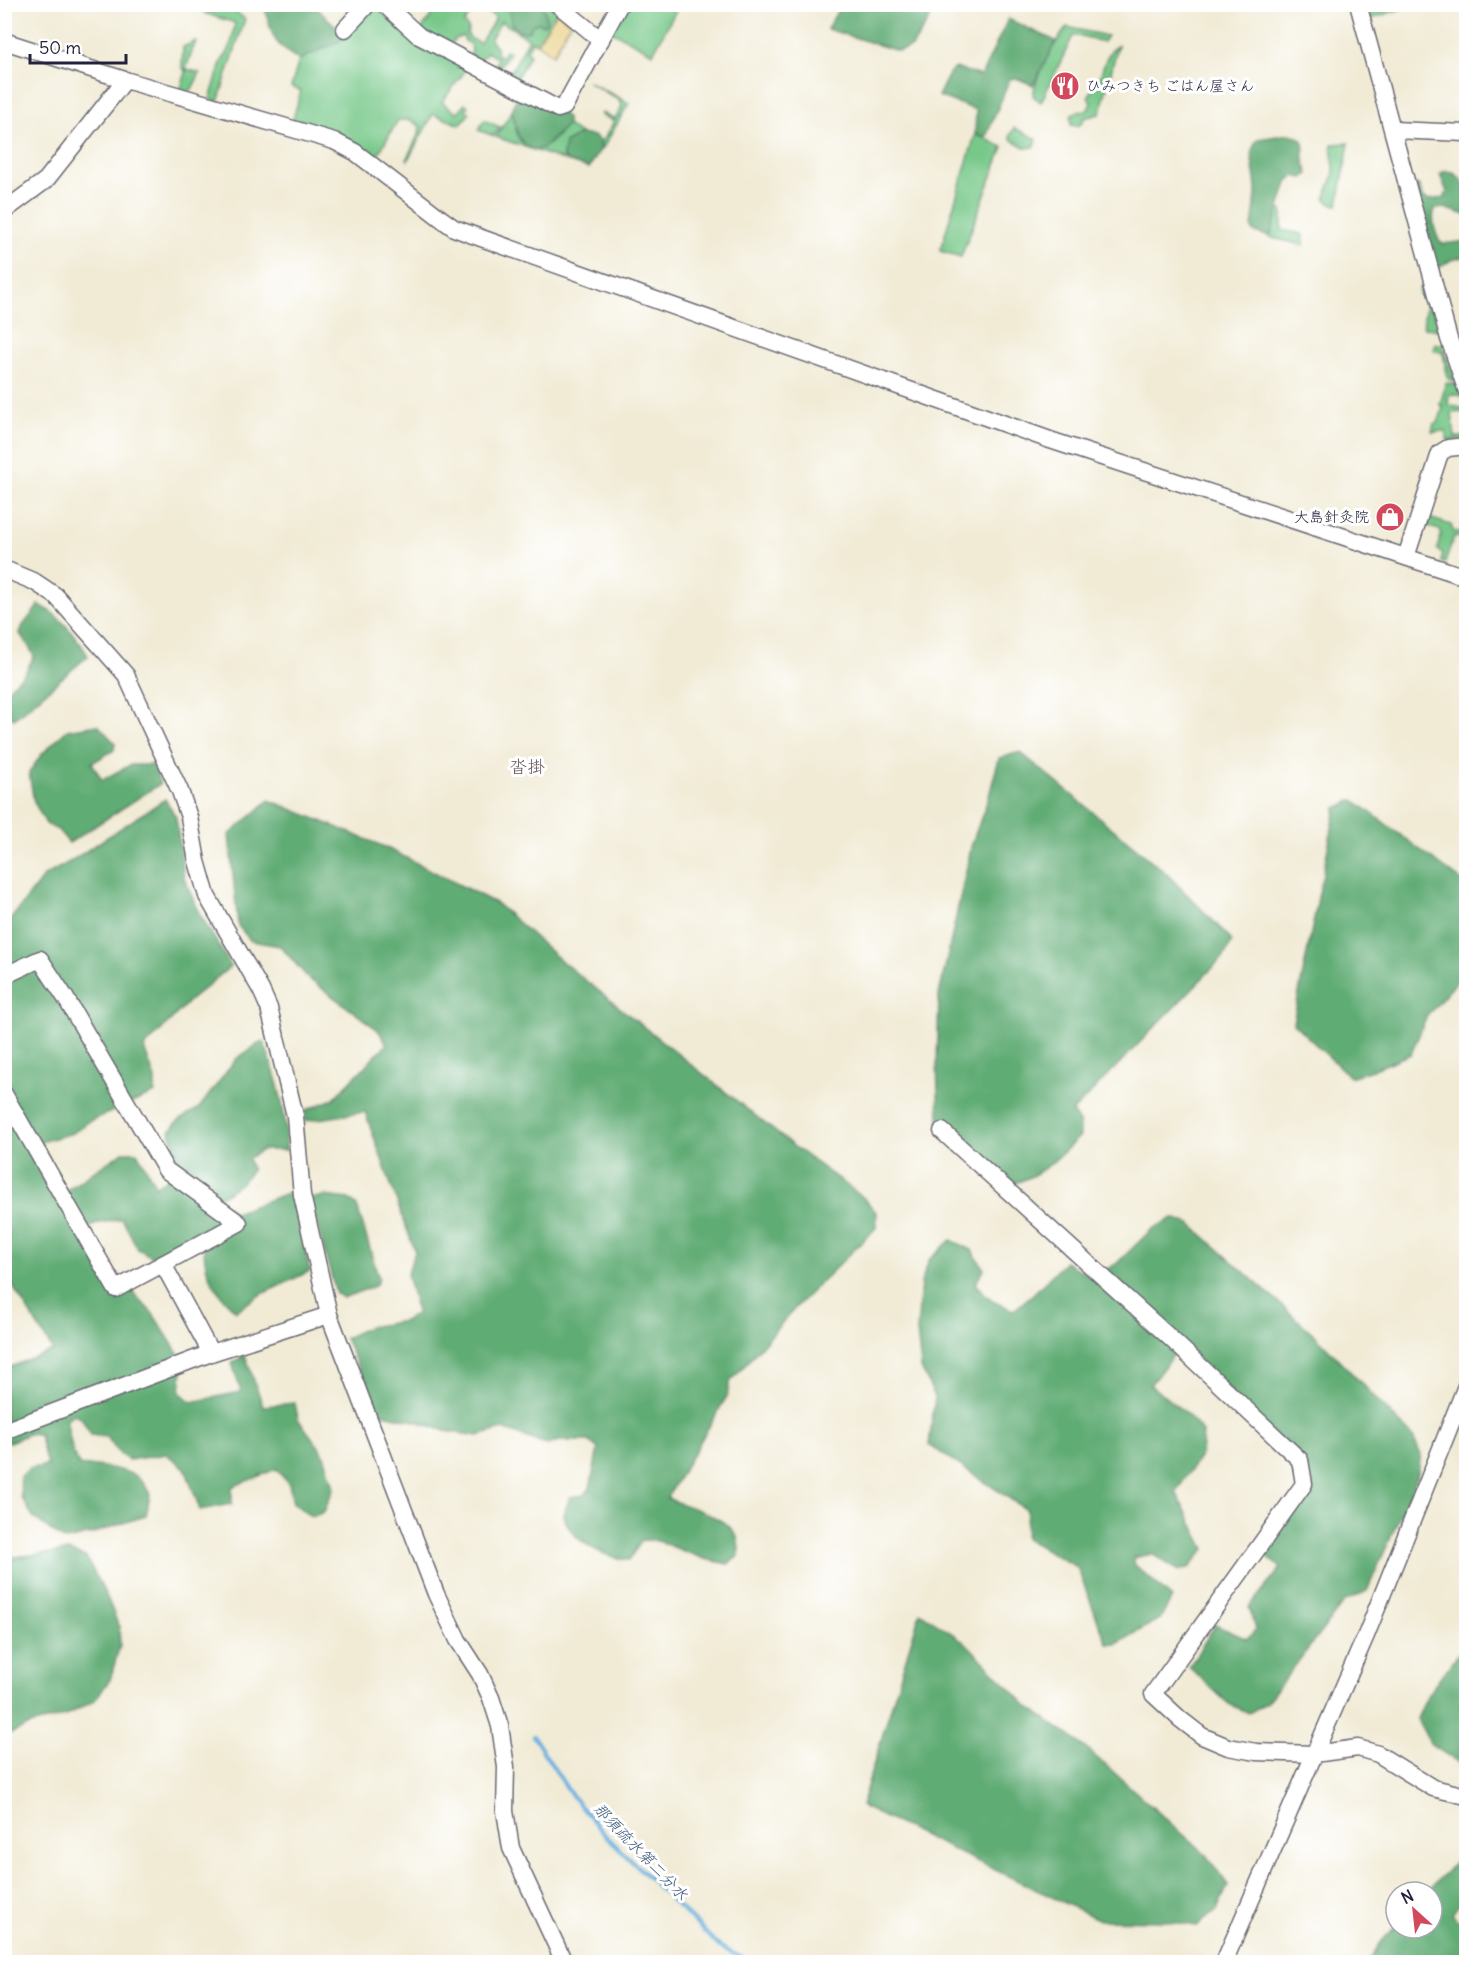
<svg xmlns="http://www.w3.org/2000/svg" width="1471" height="1967" font-family="Delius,'Klee One',sans-serif">
<style>
.green{fill:#77c889;stroke:#4c7562;stroke-width:1.5}
.forest{fill:#61ac75;stroke:#426758;stroke-width:1.5}
.sand{fill:#eeda9e;stroke:#887e6c;stroke-width:1.5}
.lines{fill:none;stroke-linecap:round;stroke-linejoin:round}
.stream{stroke:#66b0de;stroke-width:4}
.minor-casing{stroke:#6a6871;stroke-width:19}
.minor{stroke:#fff;stroke-width:16}
.labels{text-anchor:middle;stroke-width:6;stroke-linejoin:round;paint-order:stroke}
.poi-label{font-size:15px;fill:#22223b;stroke:#fff;text-anchor:start}
.water-label{font-size:16px;font-style:italic;fill:#3d5b7c;stroke:#fff}
.quarter-label{font-size:18px;fill:#68565c;stroke:#fff}
</style>
<rect width="100%" height="100%" fill="#fff"/>
<filter id="ink" filterUnits="userSpaceOnUse"><feTurbulence type="fractalNoise" baseFrequency=".0167" numOctaves="2"/><feDisplacementMap in="SourceGraphic" scale="12" xChannelSelector="R" yChannelSelector="G"/><feConvolveMatrix kernelMatrix="1 2 1 2 8 2 1 2 1" color-interpolation-filters="sRGB"/></filter>
<filter id="wash" filterUnits="userSpaceOnUse"><feTurbulence type="fractalNoise" baseFrequency=".008" numOctaves="4" result="noise"/><feDisplacementMap in="SourceGraphic" scale="24" xChannelSelector="R" yChannelSelector="G"/><feGaussianBlur stdDeviation="1.35" result="paint"/><feColorMatrix in="noise" values="0 0 0 0 0 0 0 0 0 0 0 0 0 0 0 0 0 1.4 0 .05"/><feComposite in="paint" operator="in"/></filter>
<g filter="url(#wash)">
<rect width="100%" height="100%" fill="#f1ebd5"/>
<!-- green -->
<g class="green">
<path d="M208,5h19l18,14 -27,83 -8,-3 12,-39c10,-10 10,-24 13,-37l-31,-10z"/>
<polygon points="375,5 416,39 468,67 442,102 457,113 465,104 468,106 466,110 470,113 460,125 433,114 408,160 407,158 419,133 420,126 410,120 398,120 376,158 369,158 292,122 301,91 291,87 299,60 325,47"/>
<polygon points="439,5 476,5 464,23 469,29 467,33 470,38 480,43 496,18 478,5 508,5 512,25 532,25 538,23 545,10 541,5 549,5 557,12 537,43 532,41 527,50 530,55 514,82 509,75 529,39 501,21 490,40 496,47 496,53 501,57 506,50 510,53 496,71 492,69 498,59 487,52 479,62 469,57 472,51 471,45 465,41 463,36 455,39 450,46 421,30"/>
<polygon points="625,5 679,5 653,53 611,31"/>
<polygon points="1385,5 1412,5 1368,20 1370,14"/>
<path d="M1067,27l40,9 -4,6 -21,-6h-9l-32,66 -8,-6c3,-24 19,-49 34,-69z"/>
<polygon points="196,41 185,71 182,67 183,47"/>
<path d="M1118,45l-18,69 -16,4 -3,6 -4,2 -6,-1v-9l6,-4 10,-1 4,-8 -3,-6c3,-6 8,-11 11,-17 5,-13 6,-27 19,-35z"/>
<polygon points="187,69 200,73 192,89 186,93 180,91"/>
<polygon points="587,81 629,103 602,150 600,141 604,139 614,121 601,115 602,113 615,119 622,106 619,100"/>
<path d="M512,111c2,8 3,15 5,23 2,6 7,11 13,13 16,7 27,-11 37,-22l13,9 -15,9 -2,13 3,5 -70,-24z"/>
<polygon points="484,120 500,127 494,136 478,130"/>
<polygon points="1014,128 1037,139 1034,147 1026,148 1012,140 1010,136"/>
<path d="M975,135c11,2 18,8 28,12l-42,110 -21,-6z"/>
<path d="M1349,143l-11,62 -7,-1 -6,-6c3,-11 9,-17 9,-29 0,-9 -4,-16 -2,-25z"/>
<polygon points="1278,209 1282,210 1282,230 1302,234 1304,238 1304,245 1272,238 1270,236"/>
<polygon points="1420,287 1428,289 1438,330 1423,327 1427,294 1419,293"/>
<polygon points="1435,344 1442,344 1455,381 1448,379 1443,353 1434,350"/>
<polygon points="1446,383 1461,385 1464,396 1449,394 1448,405 1466,409 1466,421 1464,412 1452,413 1455,437 1462,437 1466,434 1466,439 1448,441 1445,431 1432,432 1434,424 1438,423 1443,408 1440,405"/>
<polygon points="1429,518 1451,525 1453,531 1466,535 1466,540 1454,536 1445,563 1441,562 1443,553 1437,549 1441,535 1440,530 1426,526"/>
</g>
<!-- forest -->
<g class="forest">
<path d="M264,5h49l28,26 2,8 -44,21c-29,-18 -26,-24 -35,-55z"/>
<polygon points="508,5 541,5 545,10 547,22 544,25 538,23 532,25 530,31 527,32 519,31 512,25"/>
<polygon points="841,5 841,4 938,5 912,47 898,51 827,29"/>
<polygon points="1008,19 1056,41 1033,85 1016,78 1010,79 986,137 975,135 976,110 938,96 950,72 955,68 981,76"/>
<polygon points="519,94 554,105 567,118 567,125 543,148 535,150 525,146 518,136 512,111 515,101"/>
<polygon points="580,134 594,136 600,141 601,148 589,168 566,161 563,156 565,143"/>
<path d="M1290,134c19,7 12,10 14,26 1,5 3,9 4,14l-5,4 -8,-2 -7,4 -18,56 -16,-4 -2,-4c1,-12 4,-26 4,-38 0,-17 -10,-36 2,-51z"/>
<path d="M1449,171c21,8 17,25 17,44l-22,-7 -9,1c-4,10 0,29 8,35l23,-3v15l-15,4 -11,7 -5,1 -20,-84 4,1 3,11 6,4 16,-2 3,-6 -7,-17 3,-3z"/>
<path d="M39,605c18,7 40,34 49,51l-74,63 -9,-9v-18l20,-19 9,-17 -8,-14 -6,-8 1,-6z"/>
<polygon points="98,725 115,743 114,750 92,763 102,780 130,765 153,765 160,784 69,843 58,830 46,824 34,802 29,773 41,755 67,730"/>
<path d="M1020,752l145,120 64,65 3,5 -8,14 -152,156 8,12v12c-21,21 -39,40 -68,48l-73,-63 -2,-56 2,-70 33,-152 17,-47 10,-38z"/>
<path d="M165,799l11,18 8,61 15,35 32,53 -42,35 -45,47 11,31v14l-65,28 -17,12 -33,9 25,49 58,-39h14l19,34 23,-14 -9,-41 8,-10 21,-13 37,-49 27,-18c14,34 24,71 23,109h-23l-15,8 4,12 -10,12 -24,17 17,14 57,-22 18,80 -52,25 -22,15c-18,-16 -32,-37 -32,-62l-13,-9 -39,17 -14,-8 -16,-30 -23,4 -13,6v13l67,72 27,42 2,13 -2,23 11,10 50,-10 -9,-29 13,-8 18,51 32,-3 3,16 25,33 11,35 -10,25 -12,5 -19,-14 -4,-19 -13,-15 -44,18v17l-32,6 -15,-42 -19,-14 -37,6 -7,-4 -16,-19 -15,-2 -9,-16 -7,-5 -9,5 7,34 7,13c16,-1 45,2 59,12 4,3 8,11 11,16l-4,22c-27,7 -53,20 -82,24l-30,-22 -13,-21 -1,-20 9,-8 18,-4 -8,-31h-11l-23,10v-75l48,-19 -40,-63 -8,-17v-347l6,-4 33,-43 27,-15z"/>
<path d="M269,800l116,47 112,57 68,60 227,181 72,53 13,15 -1,15 -79,78 -67,76 -3,14 -60,102c19,9 61,18 70,39 2,5 2,13 2,19l-11,8 -24,-5 -46,-18 -16,-1 -13,20c-18,-1 -44,-13 -56,-27 -4,-4 -7,-12 -10,-17l7,-19 15,-2 5,-7 8,-39 -9,-8h-30l-11,4 -45,-16 -25,7 -33,-5 -26,-9 -40,-9 -34,-75 23,-11 36,-6 13,-8 -10,-39 8,-22 -50,-140 -59,9 -2,-10 29,-12 54,-55 -9,-14 -69,-51 -29,-33 -29,-5 -13,-15 -9,-91z"/>
<polygon points="1354,800 1466,884 1466,971 1427,1016 1411,1054 1372,1070 1350,1077 1293,1023 1336,808"/>
<polygon points="324,1196 349,1199 357,1206 379,1279 375,1286 343,1298 336,1293 310,1199"/>
<polygon points="1173,1218 1190,1224 1317,1337 1413,1437 1421,1455 1417,1478 1367,1591 1345,1601 1266,1703 1249,1713 1229,1704 1189,1667 1215,1625 1247,1639 1256,1629 1249,1607 1281,1568 1264,1554 1308,1493 1311,1484 1183,1342 1150,1385 1187,1414 1203,1432 1201,1455 1176,1492 1205,1549 1190,1567 1179,1571 1152,1554 1133,1558 1135,1565 1172,1598 1161,1618 1117,1644 1107,1644 1077,1567 1025,1538 1027,1510 929,1445 935,1397 921,1368 917,1331 921,1283 929,1260 951,1240 972,1250 984,1269 975,1284 994,1302 1014,1310 1034,1293 1065,1262 1094,1278 1116,1264 1152,1229"/>
<polygon points="68,1551 86,1557 107,1597 119,1627 120,1645 110,1680 94,1701 65,1716 30,1725 5,1736 5,1558"/>
<polygon points="920,1612 965,1642 1025,1704 1078,1742 1109,1768 1206,1855 1228,1885 1217,1910 1197,1926 1166,1921 1100,1920 861,1806"/>
<polygon points="1466,1643 1466,1767 1431,1745 1417,1719 1428,1694"/>
<polygon points="1466,1850 1466,1894 1452,1914 1466,1928 1466,1962 1368,1962 1382,1941 1396,1926 1396,1928 1432,1928 1432,1892 1427,1892"/>
</g>
<!-- sand -->
<polygon class="sand" points="557,12 570,23 553,55 537,43"/>
<g class="lines">
<!-- stream -->
<polyline class="stream" points="533,1736 572,1796 606,1836 720,1947 751,1962"/>
</g>
</g>
<g filter="url(#ink)">
<g class="lines">
<!-- minor casing -->
<g class="minor-casing">
<g id="minor">
<polyline points="384,4 419,36 558,109 564,107 620,4"/>
<polyline points="557,4 601,40"/>
<polyline points="1358,4 1449,339 1466,389"/>
<polyline points="345,29 368,4"/>
<polyline points="4,41 125,80 334,141 355,152 443,220 454,228 470,234 1050,440 1466,577"/>
<polyline points="1393,130 1466,133"/>
<polyline points="4,211 46,180 125,80"/>
<polyline points="1406,557 1440,453 1448,448 1466,446"/>
<polyline points="4,569 35,582 56,596 126,675 180,791 189,817 197,861 207,896 261,990 269,1008 295,1116 302,1195 329,1315 436,1594 458,1640 480,1674 491,1698 500,1726 506,1767 505,1811 511,1848 564,1962"/>
<polyline points="4,976 40,959 65,997 166,1170 239,1223 116,1289 4,1094"/>
<polyline points="942,1131 1167,1335 1300,1460 1304,1484 1153,1694 1180,1719 1202,1736 1228,1747 1256,1752 1314,1754 1358,1748 1378,1754 1433,1788 1466,1796"/>
<polyline points="163,1264 211,1353"/>
<polyline points="4,1431 211,1353 329,1315"/>
<polyline points="1224,1962 1367,1633 1466,1386"/>
</g>
</g>
<!-- minor -->
<use href="#minor" class="minor"/>
</g>
</g>
<!-- icons -->
<defs>
<g id="restaurant-disc" transform="scale(1.5)"><circle r="9.5" fill="#d1495b" stroke="#fff"/><path d="M-5-6h1v4h1v-4h1v4h1v-4h1v5L-1.5 .5V6h-2V.5L-5-1ZM5-6V6H3V1.5H1.5Q1.5-4 5-6Z" fill="#fff"/></g>
<g id="shop-disc" transform="scale(1.5)"><circle r="9.5" fill="#d1495b" stroke="#fff"/><path d="M-5-2.5h2.3a2.7 3.5 0 0 1 5.4 0H5L5.5 6h-11ZM-1.5-2.5h3a1.5 2.3 0 0 0-3 0Z" fill="#fff"/></g>
</defs>
<g fill-rule="evenodd">
<use href="#restaurant-disc" x="1065" y="86"/>
<use href="#shop-disc" x="1390" y="517"/>
</g>
<g class="labels">
<!-- poi labels -->
<g class="poi-label">
<text x="1086" y="91">ひみつきち ごはん屋さん</text>
<text x="1369" y="522" text-anchor="end">大島針灸院</text>
</g>
<!-- water labels -->
<g class="water-label">
<text transform="translate(641 1851) rotate(46)" y="6">那須疏水第二分水</text>
</g>
<!-- quarter labels -->
<g class="quarter-label">
<text x="527" y="773">沓掛</text>
</g>
</g>
<!-- margin -->
<rect width="1471" height="1967" fill="none" stroke="#fff" stroke-width="24"/>
<!-- north arrow -->
<g transform="translate(1414 1910) rotate(333)"><circle r="28" fill="#ffffff" stroke="#a7a7b1" stroke-width="1.5"/>
<path d="M0-4.5L10 22L0 15L-10 22Z" fill="#d1495b"/>
<text y="-9" font-size="16" font-weight="bold" text-anchor="middle" fill="#22223b">N</text>
</g>
<!-- scale -->
<path d="M30 54v9h96v-9" fill="none" stroke="#22223b" stroke-width="3"/>
<text x="39" y="54" font-size="18" fill="#22223b" stroke="#ffffff" stroke-width="4.5" paint-order="stroke">50 m</text>
</svg>
